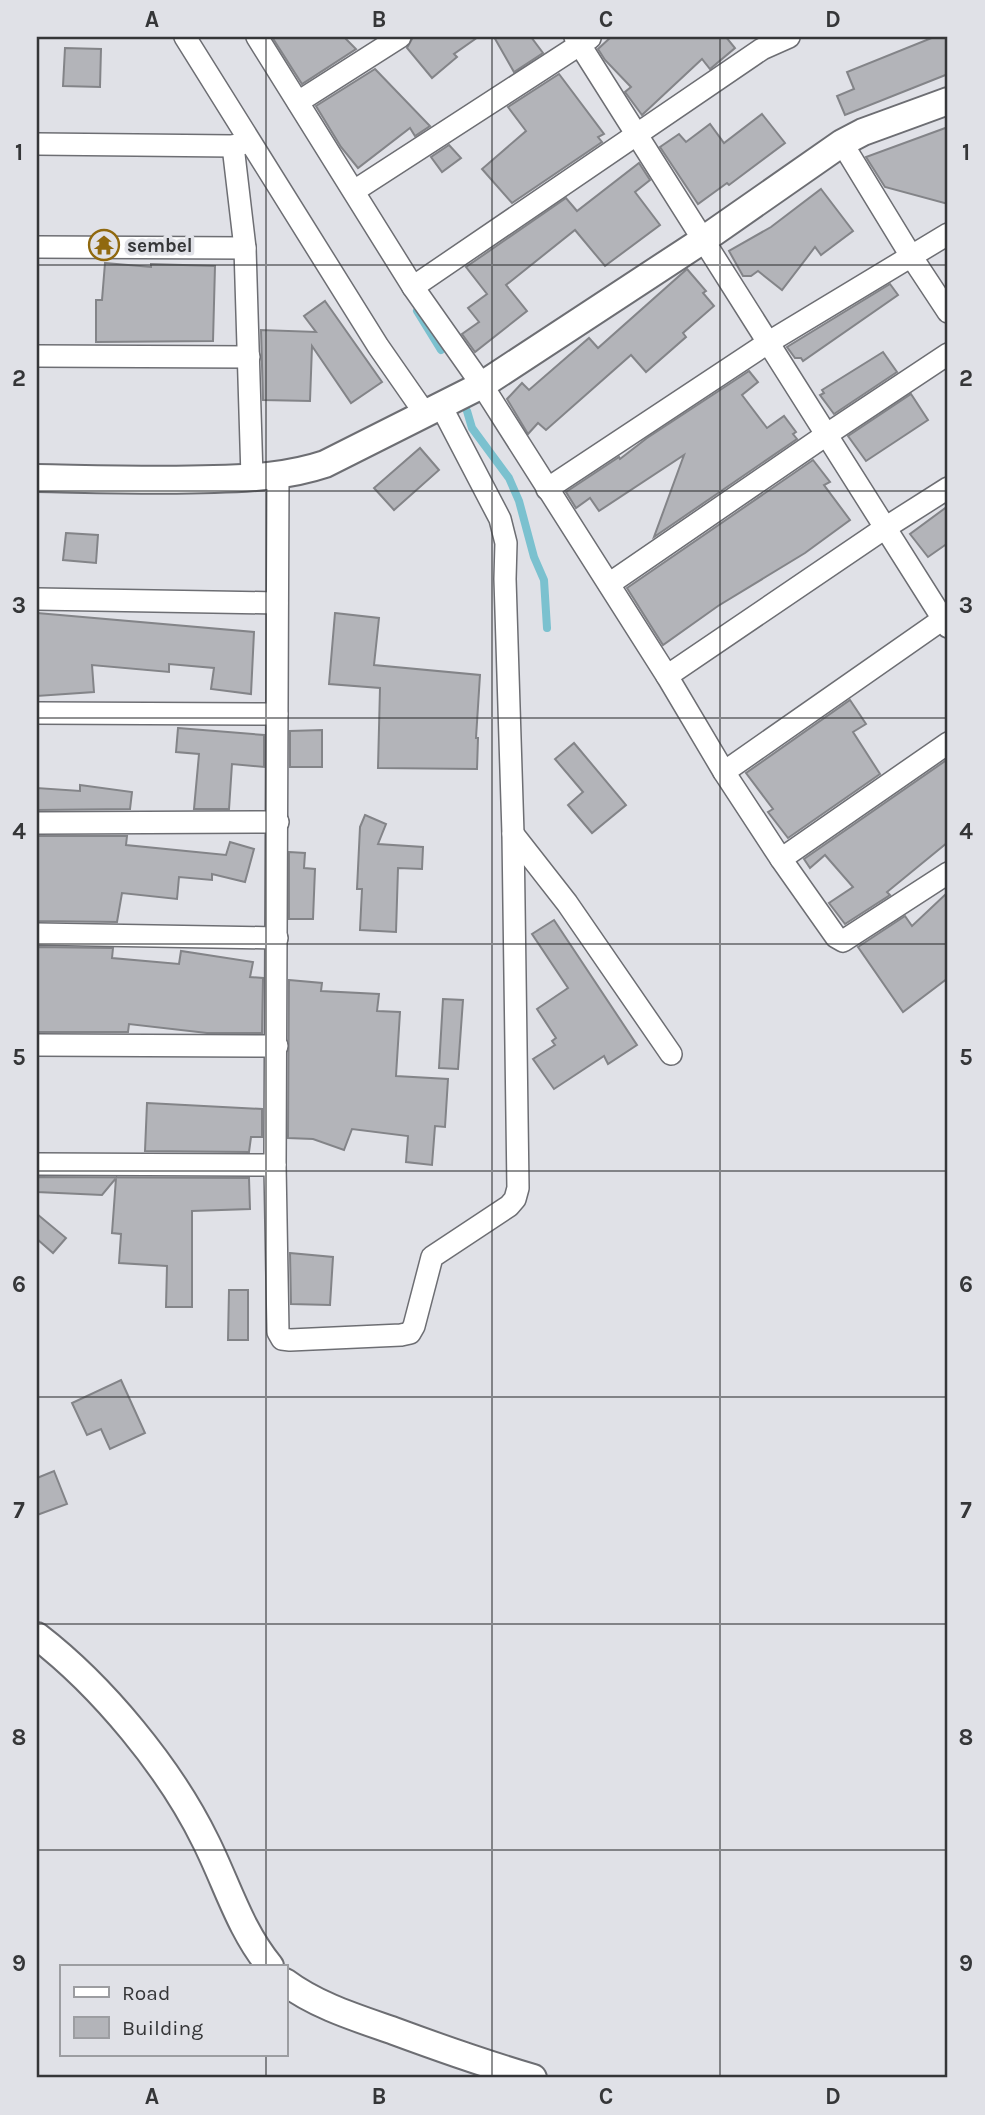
<svg xmlns="http://www.w3.org/2000/svg" width="985" height="2115" font-family="Karla,sans-serif">
<style>
.lines{fill:none;stroke-linecap:round;stroke-linejoin:round}
.stream{stroke:#7bc1cf;stroke-width:8}
.building{fill:#b3b4b9;stroke:#838488;stroke-width:2}
.minor-casing{stroke:#6d6e73;stroke-width:24}
.tertiary-casing{stroke:#6d6e73;stroke-width:30}
.minor{stroke:#fff;stroke-width:21}
.tertiary{stroke:#fff;stroke-width:26}
.grid{fill:none;stroke:#353638;stroke-width:2;stroke-opacity:0.55}
.labels{text-anchor:middle;stroke-width:7;stroke-linejoin:round;paint-order:stroke}
.poi-label{font-size:19px;font-weight:bold;fill:#353638;stroke:#e0e1e7;text-anchor:start}
.neatline{fill:none;stroke:#353638;stroke-width:2.5}
.grid-label{font-size:23px;text-anchor:middle;font-weight:bold;fill:#353638}
</style>
<rect width="100%" height="100%" fill="#e0e1e7"/>
<g class="lines">
<!-- stream -->
<g class="stream">
<polyline points="417,311 441,350"/>
<polyline points="467,411 472,428 509,478 519,501 534,557 544,580 547,628"/>
</g>
</g>
<!-- building -->
<g class="building">
<polygon points="272,37 344,37 356,49 302,84"/>
<polygon points="413,37 478,37 454,54 457,57 432,78 407,48"/>
<polygon points="494,37 531,37 543,53 514,72"/>
<polygon points="611,37 726,37 735,48 710,69 702,59 642,115 625,92 631,87 605,60 598,49"/>
<polygon points="934,37 948,37 948,74 845,115 837,96 854,89 847,72"/>
<polygon points="65,48 101,49 100,87 63,86"/>
<polygon points="375,69 430,126 415,136 410,128 358,168 341,147 316,106"/>
<polygon points="559,74 604,134 598,137 602,142 512,203 482,169 526,131 508,107"/>
<polygon points="762,114 785,143 729,185 727,183 698,204 660,147 679,134 686,142 710,124 724,143"/>
<polygon points="948,127 948,204 885,187 866,157"/>
<polygon points="449,145 461,158 442,172 431,157"/>
<polygon points="639,163 650,180 635,192 660,225 605,266 575,230 506,285 527,311 475,352 462,334 479,322 468,308 487,294 466,267 566,198 577,211"/>
<polygon points="821,189 853,231 821,255 815,247 782,290 758,271 751,276 743,276 729,251 771,227"/>
<polygon points="105,263 151,267 151,264 215,266 213,341 96,342 96,300 102,300"/>
<polygon points="687,269 706,291 703,293 714,306 683,333 686,337 646,372 631,355 546,430 538,423 528,434 507,399 522,383 529,390 589,338 598,348"/>
<polygon points="890,284 898,295 803,361 801,358 795,358 787,347"/>
<polygon points="325,301 382,382 351,403 312,346 310,401 263,400 261,330 316,332 304,316"/>
<polygon points="883,352 897,372 834,414 820,395 824,393 822,390"/>
<polygon points="749,371 758,382 742,395 767,428 784,416 796,432 793,434 797,439 654,537 684,455 599,511 590,498 576,508 566,492 619,457 620,459 647,438"/>
<polygon points="911,394 928,420 866,461 848,436"/>
<polygon points="420,448 439,470 394,510 374,488"/>
<polygon points="813,460 830,482 824,485 850,520 805,553 718,606 663,645 627,588"/>
<polygon points="948,506 948,543 928,557 910,534"/>
<polygon points="66,533 98,535 96,563 63,560"/>
<polygon points="37,613 254,632 251,694 211,689 214,668 169,664 169,672 92,665 94,692 37,696"/>
<polygon points="335,613 379,618 374,665 480,675 476,738 478,738 477,769 378,768 380,688 329,684"/>
<polygon points="850,700 866,724 853,732 880,774 788,838 768,812 773,809 746,773"/>
<polygon points="178,728 264,735 264,767 232,764 229,809 194,809 199,754 176,752"/>
<polygon points="322,730 322,767 290,767 290,731"/>
<polygon points="574,743 626,805 592,833 568,805 583,792 555,759"/>
<polygon points="948,759 948,842 887,892 890,895 845,924 829,903 853,887 825,855 810,868 804,859"/>
<polygon points="80,785 132,792 130,809 37,810 37,788 80,791"/>
<polygon points="365,815 386,824 378,844 423,847 422,869 398,868 396,932 360,930 362,889 357,889 360,827"/>
<polygon points="37,836 127,836 126,845 226,855 230,842 254,849 245,882 212,874 212,880 179,877 177,899 122,893 117,922 37,921"/>
<polygon points="289,852 305,853 304,868 315,869 313,919 289,919"/>
<polygon points="948,892 948,978 903,1012 858,947 905,916 912,926"/>
<polygon points="554,920 637,1045 608,1064 604,1056 554,1089 533,1059 555,1045 552,1041 556,1038 537,1009 568,988 532,934"/>
<polygon points="37,947 113,948 112,958 179,964 181,951 253,962 250,977 263,978 262,1033 207,1033 129,1024 128,1032 37,1032"/>
<polygon points="289,980 322,983 321,991 379,994 377,1011 400,1012 396,1076 448,1079 445,1127 435,1126 432,1165 406,1162 408,1136 352,1129 344,1150 313,1139 288,1138"/>
<polygon points="443,999 463,1000 458,1069 439,1068"/>
<polygon points="147,1103 262,1109 262,1137 251,1137 249,1152 145,1151"/>
<polygon points="37,1177 249,1178 250,1209 192,1211 192,1307 166,1307 167,1266 119,1263 121,1234 112,1233 116,1178 102,1195 37,1192"/>
<polygon points="37,1214 66,1238 53,1253 37,1239"/>
<polygon points="290,1253 333,1257 330,1305 291,1304"/>
<polygon points="229,1290 248,1290 248,1340 228,1340"/>
<polygon points="121,1380 145,1433 110,1449 101,1429 87,1435 72,1403"/>
<polygon points="54,1471 67,1504 37,1515 37,1478"/>
</g>
<g class="lines">
<!-- minor casing -->
<g class="minor-casing">
<g id="minor">
<polyline points="185,37 378,346 426,415"/>
<polyline points="257,37 413,287 482,385 667,676 724,772 781,859 836,937 843,941 948,873"/>
<polyline points="575,37 948,627"/>
<polyline points="298,102 400,37"/>
<polyline points="842,143 911,256 948,312"/>
<polyline points="37,144 233,146 245,143"/>
<polyline points="233,146 245,248 252,477"/>
<polyline points="354,191 590,38"/>
<polyline points="37,247 245,248"/>
<polyline points="413,287 762,49 789,37"/>
<polyline points="37,356 249,357"/>
<polyline points="278,474 275,1165 278,1332 282,1339 290,1340 401,1335 410,1333 414,1326 432,1257 509,1206 515,1199 518,1188 513,834 505,579 506,543 500,519 441,406"/>
<polyline points="547,489 769,342 948,234"/>
<polyline points="609,584 826,435 948,354"/>
<polyline points="37,599 277,603"/>
<polyline points="667,676 885,528 948,488"/>
<polyline points="37,713 277,714"/>
<polyline points="724,772 943,619"/>
<polyline points="37,823 278,822"/>
<polyline points="513,834 567,903 671,1054"/>
<polyline points="781,859 948,743"/>
<polyline points="37,934 277,938"/>
<polyline points="37,1045 277,1046"/>
<polyline points="37,1164 275,1165"/>
</g>
</g>
<!-- tertiary casing -->
<g class="tertiary-casing">
<g id="tertiary">
<path d="M37,478c59,1 118,3 177,1 38,-1 75,-3 111,-15l157,-79 221,-145 139,-97 21,-11 85,-31"/>
<path d="M37,1636c65,50 133,132 169,206 21,42 34,88 64,124"/>
<path d="M285,1982c32,24 72,36 109,49 46,17 92,33 139,47"/>
</g>
</g>
<!-- minor -->
<use href="#minor" class="minor"/>
<!-- tertiary -->
<use href="#tertiary" class="tertiary"/>
</g>
<!-- grid -->
<path class="grid" d="M266,37v1929M492,37v2041M720,37v2041M37,265h911M37,491h911M37,718h911M37,944h911M37,1171h911M37,1397h911M37,1624h911M37,1850h911M266,2054v24"/>
<!-- icons -->
<defs>
<g id="temple-ring" transform="scale(1.575)"><circle r="9.5" fill="#e0e1e7" stroke="#90690f" stroke-width="1.5"/><path d="M0-6L5-2H3V0L6.5 2.5H4V6H1.5V3h-3V6H-4V2.5H-6.5L-3 0V-2H-5Z" fill="#90690f"/></g>
</defs>
<g fill-rule="evenodd">
<use href="#temple-ring" x="104" y="245"/>
</g>
<g class="labels">
<!-- poi labels -->
<g class="poi-label">
<text x="127" y="252">sembel</text>
</g>
</g>
<!-- border -->
<rect width="985" height="2115" fill="none" stroke="#e0e1e7" stroke-width="77"/>
<!-- legend -->
<rect x="60" y="1965" width="228" height="91" fill="#e0e1e7" stroke="#9c9da1" stroke-width="2"/>
<rect x="74" y="1987" width="35" height="10" fill="#ffffff" stroke="#9c9da1" stroke-width="2"/>
<text x="122" y="2000" font-size="21" fill="#353638">Road</text>
<rect x="74" y="2017" width="35" height="21" fill="#b3b4b9" stroke="#9c9da1" stroke-width="2"/>
<text x="122" y="2035" font-size="21" fill="#353638">Building</text>
<rect x="38" y="38" width="908" height="2038" class="neatline"/>
<g class="grid-label">
<text x="152" y="27">A</text>
<text x="379" y="27">B</text>
<text x="606" y="27">C</text>
<text x="833" y="27">D</text>
<text x="19" y="160">1</text>
<text x="966" y="160">1</text>
<text x="19" y="386">2</text>
<text x="966" y="386">2</text>
<text x="19" y="613">3</text>
<text x="966" y="613">3</text>
<text x="19" y="839">4</text>
<text x="966" y="839">4</text>
<text x="19" y="1065">5</text>
<text x="966" y="1065">5</text>
<text x="19" y="1292">6</text>
<text x="966" y="1292">6</text>
<text x="19" y="1518">7</text>
<text x="966" y="1518">7</text>
<text x="19" y="1745">8</text>
<text x="966" y="1745">8</text>
<text x="19" y="1971">9</text>
<text x="966" y="1971">9</text>
<text x="152" y="2104">A</text>
<text x="379" y="2104">B</text>
<text x="606" y="2104">C</text>
<text x="833" y="2104">D</text>
</g>
</svg>
